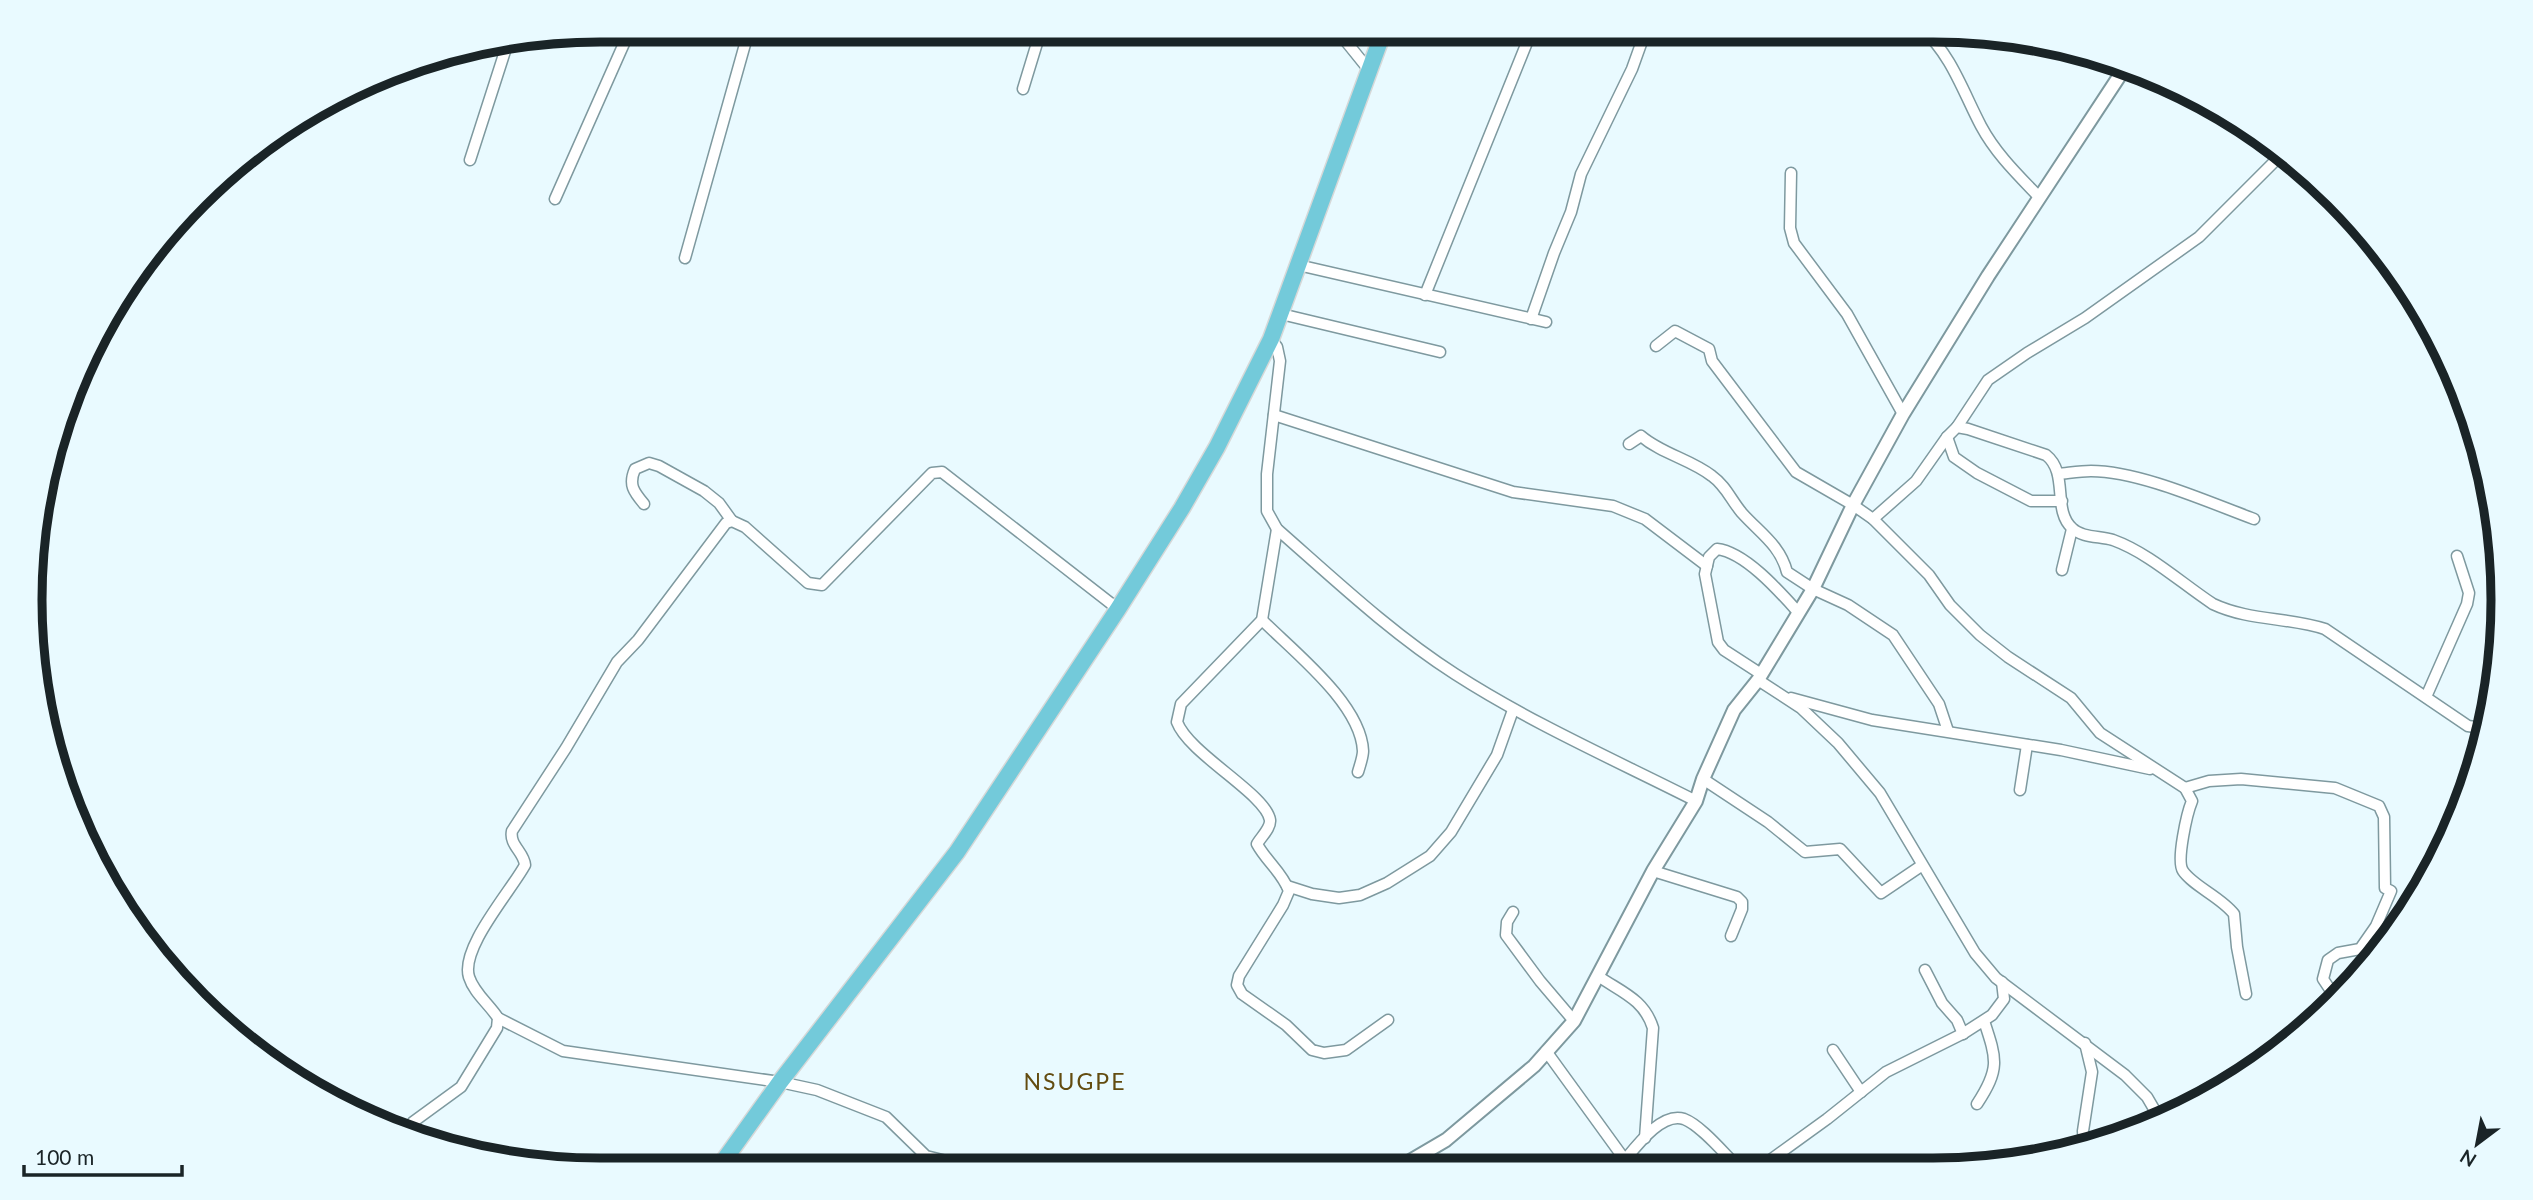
<svg xmlns="http://www.w3.org/2000/svg" width="2533" height="1200" font-family="Lato,sans-serif">
<style>
.lines{fill:none;stroke-linecap:round;stroke-linejoin:round}
.minor-casing{stroke:#7e999f;stroke-width:13}
.tertiary-casing{stroke:#7e999f;stroke-width:16}
.primary-casing{stroke:#d6d8d8;stroke-width:19}
.minor{stroke:#fff;stroke-width:10}
.tertiary{stroke:#fff;stroke-width:12}
.primary{stroke:#73cada;stroke-width:16}
.labels{text-anchor:middle;stroke-width:7;stroke-linejoin:round;paint-order:stroke}
.quarter-label{font-size:23px;letter-spacing:2px;fill:#634c10;stroke:#e9faff}
.rim{fill:none;stroke:#1a2427;stroke-width:9}
</style>
<rect width="100%" height="100%" fill="#e9faff"/>
<g class="lines">
<!-- minor casing -->
<g class="minor-casing">
<g id="minor">
<polyline points="1340,30 1344,39 1369,70"/>
<path d="M1923,30c28,24 41,64 58,96 15,28 37,49 58,71"/>
<polyline points="1848,31 1848,30"/>
<polyline points="1023,89 1041,30"/>
<polyline points="470,160 507,45"/>
<polyline points="1791,173 1790,228 1794,243 1847,314 1903,414"/>
<polyline points="555,199 630,30"/>
<polyline points="685,258 749,30"/>
<polyline points="1298,265 1546,322"/>
<polyline points="1425,295 1532,30"/>
<polyline points="1281,314 1440,352"/>
<polyline points="1531,319 1554,253 1571,212 1581,174 1632,69 1646,30"/>
<path d="M1271,339l6,8 3,14 -13,113v37l10,18c57,50 114,104 178,145 76,49 160,86 241,127"/>
<path d="M1656,346l19,-15 34,18 3,12 84,111 57,33 20,14 56,56 21,30 30,30 28,22 63,41 29,35 85,55 7,13c-5,12 -16,60 -9,70 10,15 38,26 51,43l3,33 9,47"/>
<polyline points="1274,415 1513,492 1613,506 1645,519 1707,566"/>
<polyline points="1957,427 1988,380 2027,353 2085,318 2199,237 2283,153"/>
<polyline points="1947,437 1954,457 1977,473 2031,501 2062,501"/>
<path d="M1629,444l12,-8c21,18 49,23 71,40 14,10 19,24 30,37 18,20 38,32 45,59l26,17 35,16 45,30 46,69 9,27"/>
<path d="M2058,474c11,-1 22,-3 33,-3 48,0 117,31 163,48"/>
<path d="M644,504c-10,-12 -16,-19 -9,-35l14,-6 10,3 45,25 15,12 13,18"/>
<path d="M1873,519l43,-38 31,-44 10,-10 11,2 78,26c23,18 6,55 26,73 10,10 28,8 41,12 36,13 68,43 100,64 36,17 75,13 112,25l143,97 7,1 16,-11"/>
<path d="M1277,529l-15,91 -81,84 -4,18c12,32 89,72 93,98 1,8 -9,17 -13,24 9,17 25,28 32,47l-6,14 -44,71 -2,9 5,9 44,31 26,25 12,3 22,-3 42,-30"/>
<polyline points="2062,570 2072,529"/>
<path d="M1262,620c32,32 99,84 101,131 0,6 -3,14 -5,21"/>
<path d="M1761,674l-37,-24 -6,-8 -13,-68 4,-17 8,-8c28,3 63,43 81,63"/>
<polyline points="1758,680 1801,708 1838,743 1880,793 1975,953 1996,978 2125,1075 2147,1097 2161,1121"/>
<polyline points="2426,697 2467,604 2469,593 2457,556"/>
<polyline points="1791,698 1872,720 2061,750 2150,769"/>
<polyline points="1703,779 1768,822 1805,852 1840,849 1881,893 1921,866"/>
<polyline points="2185,788 2209,781 2241,779 2335,788 2379,806 2384,817 2385,888 2391,891 2376,926 2360,949 2338,953 2328,960 2323,979 2331,991 2337,995"/>
<polyline points="2020,790 2027,745"/>
<polyline points="1653,871 1737,897 1742,902 1742,909 1731,936"/>
<polyline points="1287,886 1312,894 1339,898 1360,895 1387,883 1430,856 1451,832 1497,755 1513,710"/>
<polyline points="1513,912 1507,922 1506,935 1540,981 1574,1021"/>
<polyline points="1925,970 1942,1003 1957,1020 1963,1034"/>
<path d="M1598,976c23,16 46,23 55,52l-8,110"/>
<polyline points="498,1018 563,1051 780,1082 817,1090 886,1117 926,1156 979,1169"/>
<polyline points="1833,1050 1861,1092"/>
<polyline points="1546,1051 1625,1160"/>
<path d="M1977,1104c23,-35 20,-44 7,-83"/>
<path d="M405,1134l8,-12 48,-35 36,-59 1,-10c-9,-14 -24,-25 -29,-41 -9,-29 42,-86 56,-112 -1,-13 -16,-20 -13,-34l54,-83 51,-86 21,-22 88,-117 6,-2 13,6 63,56 14,2 110,-112 10,-1 176,137"/>
<polyline points="2084,1145 2083,1131 2092,1072 2085,1043"/>
<polyline points="1762,1166 1827,1119 1886,1072 1964,1033 1992,1015 2004,999 2002,982"/>
<path d="M1619,1167c14,-16 41,-56 65,-48 16,6 38,32 50,44l7,3"/>
</g>
</g>
<!-- tertiary casing -->
<g class="tertiary-casing">
<polyline id="tertiary" points="1400,1167 1446,1140 1534,1066 1574,1021 1653,871 1696,801 1703,779 1734,710 1758,680 1813,589 1853,505 1903,414 1988,276 2126,66"/>
</g>
<!-- primary casing -->
<g class="primary-casing">
<polyline id="primary" points="717,1170 780,1082 957,852 1118,609 1182,508 1217,447 1271,339 1384,30"/>
</g>
<!-- minor -->
<use href="#minor" class="minor"/>
<!-- tertiary -->
<use href="#tertiary" class="tertiary"/>
<!-- primary -->
<use href="#primary" class="primary"/>
</g>
<g class="labels">
<!-- quarter labels -->
<g class="quarter-label">
<text x="1075" y="1090">NSUGPE</text>
</g>
</g>
<!-- crop -->
<path d="M0 0H2533V1200H0ZM600 42H1933A558 558 0 0 1 2491 600V600A558 558 0 0 1 1933 1158H600A558 558 0 0 1 42 600V600A558 558 0 0 1 600 42Z" fill="#e9faff" fill-rule="evenodd"/>
<path class="rim" d="M600 42H1933A558 558 0 0 1 2491 600V600A558 558 0 0 1 1933 1158H600A558 558 0 0 1 42 600V600A558 558 0 0 1 600 42Z"/>
<!-- north arrow -->
<g transform="translate(2477 1144) rotate(212)" stroke="#e9faff" stroke-width="5" paint-order="stroke">
<path d="M0-5L12 26L0 18L-12 26Z" fill="#1a2427"/>
<text y="-10" font-size="19" font-weight="bold" text-anchor="middle" fill="#1a2427">N</text>
</g>
<!-- scale -->
<path d="M24 1165v10h158v-10" fill="none" stroke="#1a2427" stroke-width="3.5"/>
<text x="35" y="1165" font-size="21" fill="#1a2427" stroke="#e9faff" stroke-width="5" paint-order="stroke">100 m</text>
</svg>
